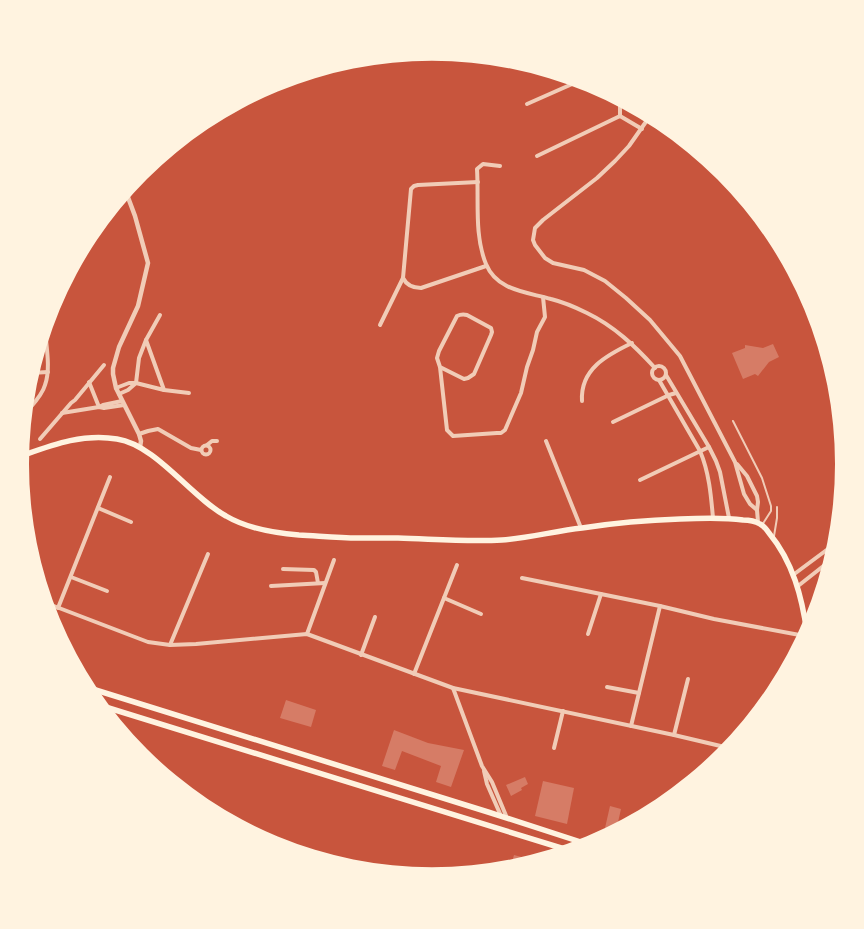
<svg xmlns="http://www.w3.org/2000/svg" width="864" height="929" font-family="Inter,sans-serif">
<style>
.building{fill:#d67c66}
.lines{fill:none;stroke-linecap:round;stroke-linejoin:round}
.service{stroke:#f1ccb7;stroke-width:2}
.minor{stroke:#f1ccb7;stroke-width:4}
.tertiary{stroke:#f1ccb7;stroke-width:4.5}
.primary{stroke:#fff3e0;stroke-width:5.5}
.trunk{stroke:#fff3e0;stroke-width:5.5}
</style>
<rect width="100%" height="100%" fill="#c8553d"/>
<!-- building -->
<g class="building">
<polygon points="773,344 779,357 769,362 758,376 755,374 743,379 732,353 745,348 745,345 763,348"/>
<polygon points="286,700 316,710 311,727 280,718"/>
<polygon points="394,730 428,743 464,750 451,787 436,782 441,766 402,751 395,770 382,766"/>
<polygon points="525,777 528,784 521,788 522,790 511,796 506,785"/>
<polygon points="543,781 574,788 567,824 535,816"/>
<polygon points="610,806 621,809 616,831 605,828"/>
<polygon points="514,855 536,861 510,869"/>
</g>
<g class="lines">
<!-- service -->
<g class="service">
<polyline points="733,421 762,478 771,506 771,511 762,525"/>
<polyline points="774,536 777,518 777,507"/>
</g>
<!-- minor -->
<g class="minor">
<polyline points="620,100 620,116"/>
<polyline points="527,104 579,81"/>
<polyline points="650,116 629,146 615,161 597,178 543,220 535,228 533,240 535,245 545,258 553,263 584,270 605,281 626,298 650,320 680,356 735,462 744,494 750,504 757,510"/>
<polyline points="537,156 620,116 642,129"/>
<path d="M500,166l-17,-2 -6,5c2,31 -3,66 9,95 11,27 41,28 65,35 12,3 24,8 36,14 27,13 48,33 68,55"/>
<path d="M478,182l-60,3 -4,1 -3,3 -8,89c4,8 10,10 18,10l65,-22"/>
<polyline points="380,325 403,278"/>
<polyline points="146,340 164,390"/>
<circle cx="659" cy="373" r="7"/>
<path d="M440,367l24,12 4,-1 6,-4 17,-39 1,-3 -1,-4 -24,-13c-4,-1 -6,-1 -10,1l-18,35 -2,7 3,9 7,63 6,6 44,-3h4l4,-3 16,-37 6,-26 6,-17 4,-18 8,-15 -2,-20"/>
<polyline points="31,373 48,372"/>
<polyline points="666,375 709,447 716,461 720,472 729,518"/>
<path d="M659,380l41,71c9,21 11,44 13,67"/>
<polyline points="89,382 99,407"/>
<polyline points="116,388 129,383 136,383 164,390 189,393"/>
<polyline points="119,394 128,390 136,383 139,358 146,340 160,315"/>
<path d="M582,401c-2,-32 25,-46 50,-58"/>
<polyline points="99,407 103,405 122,401"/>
<polyline points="62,413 99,407 104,408 124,405"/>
<path d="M25,414c7,-9 17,-18 20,-29 6,-16 1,-40 0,-56"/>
<polyline points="613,422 669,395 676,393"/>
<polyline points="139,434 148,431 158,429 191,448 201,450"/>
<polyline points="40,439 71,403 75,400 104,365"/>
<polyline points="546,441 581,528"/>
<polyline points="207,445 212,441 217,441"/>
<circle cx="206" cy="450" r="4.5"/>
<polyline points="737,464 747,476 757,496 758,502 757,510 758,522"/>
<polyline points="640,480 709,447"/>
<polyline points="98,508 131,522"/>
<polyline points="283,569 314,570 316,572 318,583"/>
<polyline points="793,575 836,543"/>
<polyline points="71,577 107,591"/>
<polyline points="522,578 660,606 714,619 805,636"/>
<polyline points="271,586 325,583"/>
<polyline points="798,586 831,560"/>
<polyline points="444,598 481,614"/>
<polyline points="46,603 148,642 170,645 196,644 307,634 453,688 674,735 729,748"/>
<polyline points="58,608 110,477"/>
<polyline points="307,634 334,560"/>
<polyline points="588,634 601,594"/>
<polyline points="170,645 208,554"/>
<polyline points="361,655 375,617"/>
<polyline points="414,674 457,565"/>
<polyline points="607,687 639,693"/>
<polyline points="453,688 482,766 492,782 507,818"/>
<polyline points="631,726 660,606"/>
<polyline points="674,735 688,679"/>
<polyline points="554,748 563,711"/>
<polyline points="484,771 487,784 501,816"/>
</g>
<!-- tertiary -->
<polyline class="tertiary" points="126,192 135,216 148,263 138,306 119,347 113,368 113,374 116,388 139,434 141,441 140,447"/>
<!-- primary -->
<path class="primary" d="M21,456c31,-11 62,-23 96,-17 39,6 74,58 109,77 22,13 48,17 73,19 20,1 39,3 59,3 13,0 27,0 40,0 35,1 69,4 104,2 27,-2 53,-9 80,-12 32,-5 65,-8 98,-9 21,-1 42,-2 63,1 6,0 12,1 17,4 4,2 7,6 9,9 24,29 33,64 38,100"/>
<!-- trunk -->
<g class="trunk">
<polyline points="86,687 488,812 590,845"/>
<polyline points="99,705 571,851"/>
</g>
</g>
<!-- crop -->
<path d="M0 0H864V929H0ZM29 464a403 403 0 1 1 806 0a403 403 0 1 1-806 0Z" fill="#fff3e0" fill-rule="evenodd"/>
</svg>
